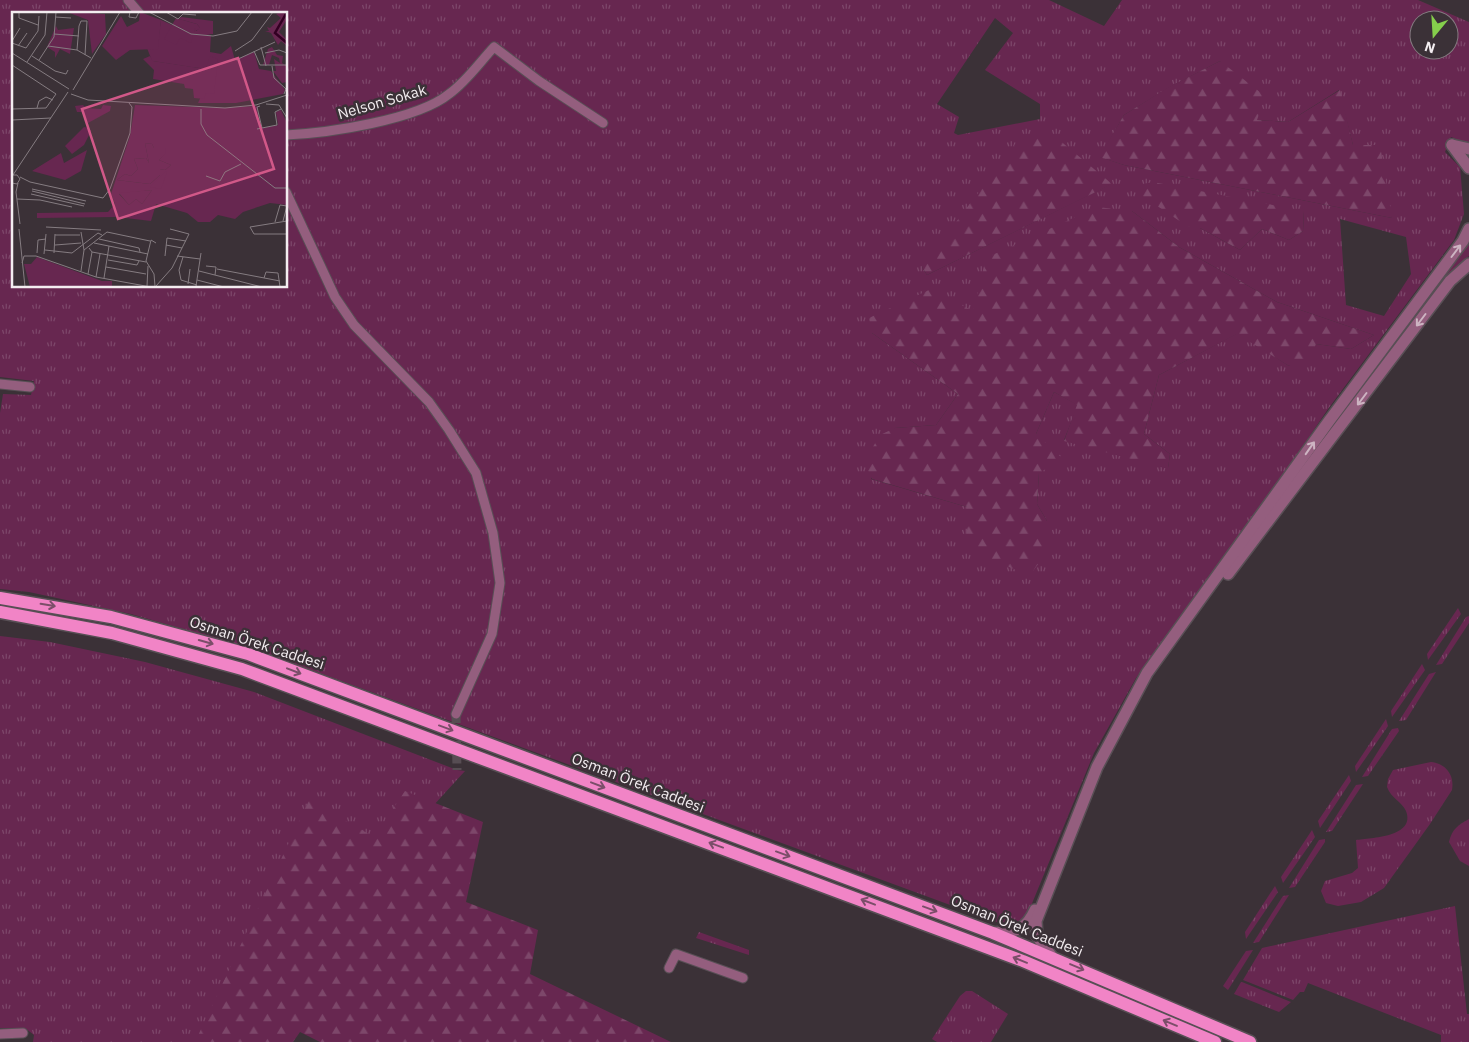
<svg xmlns="http://www.w3.org/2000/svg" width="1469" height="1042" font-family="'IBM Plex Sans',sans-serif">
<style>
.grass{fill:url(#grass-tufts);fill-rule:evenodd}
.forest{fill:url(#forest-firs)}
.lines{fill:none;stroke-linecap:round;stroke-linejoin:round}
.minor-tunnel{stroke:#574d53;stroke-width:9;stroke-dasharray:9 4.5;stroke-linecap:butt}
.minor-casing{stroke:#584f55;stroke-width:11}
.tertiary-casing{stroke:#584f55;stroke-width:14}
.primary-casing{stroke:#584f55;stroke-width:15}
.minor{stroke:#945e7e;stroke-width:9}
.tertiary{stroke:#945e7e;stroke-width:11}
.primary{stroke:#f184c6;stroke-width:12}
.oneway{stroke:#cdb4c2}
.oneway2{stroke:#7b4e69}
.labels{text-anchor:middle;stroke-width:5;stroke-linejoin:round;paint-order:stroke}
.street-label{font-size:15px;fill:#f3edf0;stroke:#3b3137}
.inset-river{fill:none;stroke:#320022;stroke-width:2.5}
.inset-road{fill:none;stroke:#857c81;stroke-width:1}
.view{fill:#d15888;fill-opacity:0.15;stroke:#d15888;stroke-width:2.5}
.inset-edge{fill:none;stroke:#f3edf0;stroke-width:2.5}
</style>
<defs>
<pattern id="grass-tufts" width="24" height="20" patternUnits="userSpaceOnUse" patternTransform="scale(1.25)"><rect width="24" height="20" fill="#672750"/><path d="M3 7l-1-3M5 7V3M7 7l1-3M15 17l-1-3M17 17v-4M19 17l1-3" fill="none" stroke="#7d476a"/></pattern>
<pattern id="forest-firs" width="22" height="20" patternUnits="userSpaceOnUse" patternTransform="scale(1.25)"><rect width="22" height="20" fill="#672750"/><path d="M5 1l3.5 6h-7zM16 11l3.5 6h-7z" fill="#7d476a"/></pattern>
</defs>
<rect width="100%" height="100%" fill="#3b3137"/>
<!-- grass -->
<g class="grass">
<path d="M0,0h1049l55,26 18,-26h296l51,22v122l-18,-7 -6,15 15,15 4,47 -10,26 -126,169 -44,65 -148,204 -42,75 -68,165 -16,9 -750,-276 -129,-37 -102,-22 -29,-3v-176l3,-19 28,1 3,-14 -34,-4zM14,14h272v272h-272zM995,18l18,15 -28,37 55,34v15l-82,16 -4,-2 5,-16 -22,-13zM1419,20h30v30h-30zM1220,61l37,59 31,2 51,-32 14,55 39,73 -268,-53 -24,-8 24,-42 44,-27zM1111,184l-184,91 -5,-8zM1132,211l47,36 98,55 97,33 -23,14 -35,-5 -27,22 -51,-33 -79,42 -15,59 26,20 -2,14 -104,-28 14,-35 -24,-13 -18,42 3,39 -2,31 10,17 -80,-14 -96,-28 24,-51 41,-3 22,-31 -86,-61 101,-21zM1304,211l-1,20 -14,9 -27,-11 -22,21 -40,-22zM1340,219l66,18 5,37 -27,42 -38,-11z"/>
<polygon points="1469,242 1469,256 1457,267 1222,573"/>
<polygon points="1458,608 1461,614 1428,660 1427,654"/>
<polygon points="1469,616 1469,623 1442,664 1436,665 1466,617"/>
<polygon points="0,636 50,642 145,662 254,692 457,770 465,771 217,1042 33,1042 34,1035 25,1028 0,1028"/>
<polygon points="1422,664 1425,670 1392,717 1391,711"/>
<polygon points="1436,672 1406,720 1399,721 1429,674"/>
<polygon points="1386,719 1388,726 1356,772 1355,766"/>
<polygon points="1398,728 1399,731 1368,776 1362,777 1392,729"/>
<path d="M1431,762c14,1 24,13 21,28l-22,34 -46,64 -23,14 -23,4 -12,-3 -5,-12 4,-10 27,-8 6,-5 -2,-28c15,-2 60,-3 50,-29 -4,-9 -15,-13 -19,-24l1,-8 5,-9z"/>
<polygon points="1349,775 1351,781 1320,828 1318,821"/>
<polygon points="1363,784 1332,831 1326,832 1356,785"/>
<path d="M1469,819v47l-9,-5 -11,-19c3,-13 9,-17 20,-23z"/>
<polygon points="1312,830 1315,837 1283,883 1281,877"/>
<polygon points="1325,839 1325,842 1295,887 1289,888 1319,840"/>
<polygon points="1275,886 1278,892 1246,939 1245,932"/>
<polygon points="1289,895 1259,942 1253,943 1283,896"/>
<polygon points="1455,906 1467,1014 1469,1014 1469,1042 1441,1042 1441,1035 1308,983 1304,992 1300,992 1293,1000 1243,980 1262,948"/>
<polygon points="699,932 749,950 749,955 696,938"/>
<polygon points="1253,950 1228,990 1223,986 1246,951"/>
<polygon points="1241,982 1242,982 1291,1002 1279,1012 1234,994"/>
<polygon points="966,991 972,991 1008,1014 991,1042 937,1042 932,1039 960,996"/>
</g>
<!-- forest -->
<g class="forest">
<polygon points="1220,61 1265,96 1257,120 1288,122 1340,90 1353,145 1380,145 1392,218 1124,165 1099,157 1124,115 1167,88"/>
<polygon points="1022,135 1058,139 1112,184 927,275 922,267"/>
<polygon points="1153,182 1304,211 1303,231 1289,240 1262,229 1240,250 1200,228 1187,226 1129,187"/>
<polygon points="1097,207 1132,211 1179,247 1277,302 1374,335 1351,349 1316,344 1310,357 1289,366 1237,334 1159,375 1144,434 1170,454 1168,469 1064,441 1077,405 1054,392 1036,434 1063,459 1039,473 1037,504 1047,521 1046,554 1029,576 967,548 967,507 872,479 864,462 880,435 895,428 936,425 958,394 872,333 869,318 931,289 973,311 986,258"/>
<polygon points="405,791 483,822 466,902 538,930 530,974 671,1042 320,1042 300,1032 293,1042 195,1042 309,800 374,837"/>
</g>
<g class="lines">
<!-- minor-tunnel -->
<polyline class="minor-tunnel" points="456,714 457,770"/>
<!-- minor casing -->
<g class="minor-casing">
<g id="minor">
<polyline points="128,0 140,14"/>
<path d="M286,135c42,-2 131,-15 163,-41 17,-12 31,-32 45,-47l45,34 64,42"/>
<polyline points="286,192 335,297 354,325 429,402 449,430 476,473 493,533 500,583 492,634 456,714"/>
<polyline points="0,384 30,387"/>
<polyline points="669,968 676,954 743,978"/>
<polyline points="0,1034 23,1033"/>
</g>
</g>
<!-- tertiary casing -->
<g class="tertiary-casing">
<g id="tertiary">
<polyline points="1452,145 1469,168"/>
<polyline points="1452,145 1469,149"/>
<polyline points="1228,574 1450,281 1469,264"/>
<path d="M993,933c22,-2 32,-1 42,-23"/>
<polyline points="1052,957 1037,936 1036,921 1097,767 1147,673 1329,421 1463,241 1469,229"/>
</g>
</g>
<!-- primary casing -->
<g class="primary-casing">
<g id="primary">
<polyline points="0,598 111,617 248,654 993,933 1250,1042"/>
<polyline points="0,612 112,633 242,669 1023,961 1215,1042"/>
</g>
</g>
<!-- minor -->
<use href="#minor" class="minor"/>
<!-- tertiary -->
<use href="#tertiary" class="tertiary"/>
<!-- primary -->
<use href="#primary" class="primary"/>
</g>
<!-- one-way arrows -->
<defs><path id="oneway-shaft" d="M-6 0H5M1.5-3L5.5 0L1.5 3" fill="none" stroke-width="1.6" stroke-linecap="round" stroke-linejoin="round" transform="scale(1.25)"/></defs>
<g class="oneway">
<use href="#oneway-shaft" transform="translate(1456 251) rotate(-53)"/>
<use href="#oneway-shaft" transform="translate(1421 320) rotate(127)"/>
<use href="#oneway-shaft" transform="translate(1362 399) rotate(127)"/>
<use href="#oneway-shaft" transform="translate(1310 448) rotate(-55)"/>
</g>
<g class="oneway2">
<use href="#oneway-shaft" transform="translate(48 605) rotate(9)"/>
<use href="#oneway-shaft" transform="translate(206 642) rotate(16)"/>
<use href="#oneway-shaft" transform="translate(294 671) rotate(21)"/>
<use href="#oneway-shaft" transform="translate(446 728) rotate(20)"/>
<use href="#oneway-shaft" transform="translate(598 785) rotate(21)"/>
<use href="#oneway-shaft" transform="translate(716 845) rotate(-160)"/>
<use href="#oneway-shaft" transform="translate(783 854) rotate(20)"/>
<use href="#oneway-shaft" transform="translate(868 902) rotate(-159)"/>
<use href="#oneway-shaft" transform="translate(930 909) rotate(20)"/>
<use href="#oneway-shaft" transform="translate(1020 960) rotate(-158)"/>
<use href="#oneway-shaft" transform="translate(1077 967) rotate(23)"/>
<use href="#oneway-shaft" transform="translate(1170 1023) rotate(-157)"/>
</g>
<g class="labels">
<!-- street labels -->
<g class="street-label">
<text transform="translate(382 102) rotate(-16)" y="5">Nelson Sokak</text>
<text transform="translate(257 643) rotate(18)" y="5">Osman Örek Caddesi</text>
<text transform="translate(638 783) rotate(21)" y="5">Osman Örek Caddesi</text>
<text transform="translate(1017 926) rotate(22)" y="5">Osman Örek Caddesi</text>
</g>
</g>
<!-- overview -->
<g transform="translate(12 12)">
<rect width="275" height="275" fill="#3b3137"/>
<path d="M55,0l38,2 1,20 -14,20 -4,-34zM164,6l21,6 4,5 -7,2 17,4 -1,17 11,2 10,-8 4,14 19,-8 5,17 12,2 14,19 -2,4 -47,9h-38l20,-44 -11,10 -16,-2 -39,-6 -5,-13 10,1 4,-29 11,5zM44,14l2,4 16,-2 -4,26 -10,-5 -5,9v-6l-8,-5zM260,35l5,8 6,1 -1,7 5,3v16l-5,1 -9,-12h3l-2,-12 6,4 -1,-5 -7,-3 -3,10h-6l5,-16zM71,93l3,3 15,1 2,-4 8,1 -1,5 -22,12 -5,-11h-6l-2,-6zM123,93l89,3 33,-2 3,21 -3,2 21,-4 -2,-13 5,-2 6,13v82l-17,-2 -27,9 -8,7 -17,-4 -8,7h-12l-11,-9 -31,-9 -5,17 -34,-4 -80,1v-5l71,-1 7,-8 -4,-10 19,-58zM133,131l7,1 2,4h11v5l-6,7 12,5 -6,5 -5,-1v6l-10,9 -33,-4 8,-6 6,2 7,-7 -4,-10 12,-1 3,5zM140,178l-10,14 -6,-5 -7,6 -10,-11zM72,115l5,1 2,3 -7,14 -12,9 -7,-8zM75,138l-6,21 -16,9 -33,-9 29,-18 3,10z" fill="#672750" fill-rule="evenodd"/>
<path d="M128,0l21,8 -3,29 -28,1 -14,10 -14,-14 19,-30 6,11 12,-6zM270,0h5l-1,9 -7,11 8,8v6l-6,-5 -3,4 -7,-12 -6,-2h4l-2,-4 3,1 11,-10 -5,-4zM169,5l32,4v13h-19l1,-6 1,3 4,-3 -3,-4 -18,-5zM160,13l21,11 -2,7 -11,-5 -4,7 -12,-6zM138,44l3,5 53,8 4,-13 8,3 -4,35 -8,-1 -2,6 -10,-1 -1,-9 -8,-1 -1,-4 -31,-5 1,-9 -11,-11zM133,131l7,1 2,4h11l1,5 -7,7 12,5 -6,5 -5,-1v6l-10,9 -33,-4 8,-6 6,2 7,-7 -4,-10 12,-1 3,5zM155,160l-6,17 -11,-2 16,-16zM140,178l-10,14 -6,-5 -7,6 -10,-12z" fill="#672750"/>
<path d="M25,245l65,24h10v6h-82l-6,-23h7z" fill="#672750"/>
<path class="inset-river" d="M275,0l-12,21 12,10"/>
<path class="inset-road" d="M118,0l-1,5 7,1 3,-6M137,0l42,22 22,2 24,-5 15,-19M154,0l12,7 5,-5 13,1M7,1v5l19,7M43,5l16,1M42,22l25,2M0,29l8,-13M0,31l14,5 12,-17 1,-15M6,34l9,-13M36,34l29,4 14,8M249,35l5,19M65,38l2,-24 2,-5h6l-2,34M223,39l17,-11 21,-28M242,39l6,14h27M0,41l57,36M253,41l14,-3 8,3M20,44l23,15 11,3 2,-4M27,48l15,-23 2,-25M224,48l39,-18M15,50l18,-27 2,-23M0,53l44,29 -10,14 -34,1M260,54l2,12 12,11 -2,5M61,78l47,-78M59,82l17,6 137,8 31,-3 31,-10M117,91l3,4 -2,26M254,92l13,1 8,13M248,94l-3,1 5,21M25,96l2,-7 7,-4 7,3M189,97v15l6,11 68,53h12M0,108l39,-2M245,117l20,-4 -2,-13 6,-3M0,163h5l3,4 -3,5 -5,-1M1,163l55,-83M194,164l14,5 5,-9 16,-8M8,165l10,5 73,16 7,-9 20,-56M6,171l-2,9 4,32M20,177l54,12M20,179l53,13M19,182l53,12M5,187l23,1 32,7M271,209l4,-15M275,209l-37,6 4,7h33M263,210l5,-17 7,1M34,215l55,3M7,217l6,58M69,220l3,18M43,223h25M87,227l40,9 1,4M82,231l54,11M43,233l26,-2M154,233l16,3M77,236l3,4 54,10M33,238l27,3 26,-20 4,2M72,238l23,-18 43,9M25,241l1,-13 8,-1M42,241l1,-19M32,242l2,-20M153,244l2,-18 19,3M165,244l23,3M171,245l-4,13 2,10 16,5M96,248l29,5 2,-4M10,251l2,-7h12l60,21 55,10M194,254l10,1 -1,8M94,255l40,7M205,257l63,12M69,259l3,-21M187,259l63,16M76,262l4,-22M84,265l4,-23M92,266l5,-32M252,266l2,-6 12,1 2,14M185,268l27,7M176,272l2,-15M135,274l1,-20M143,274l-1,-12 -8,-13 5,-21 5,3M144,274l16,-18 17,-34 -19,-5M184,274l5,-33"/>
<path class="view" d="M226,46l36,111 -156,50 -36,-110z"/>
<rect width="275" height="275" class="inset-edge"/>
</g>
<!-- north arrow -->
<g transform="translate(1434 35) rotate(198)"><circle r="24" fill="#3b3137" stroke="#857c81"/>
<path d="M0-4L9 19L0 12L-9 19Z" fill="#85cf4c"/>
<text y="-8" font-size="14" font-weight="bold" text-anchor="middle" fill="#f3edf0">N</text>
</g>
</svg>
